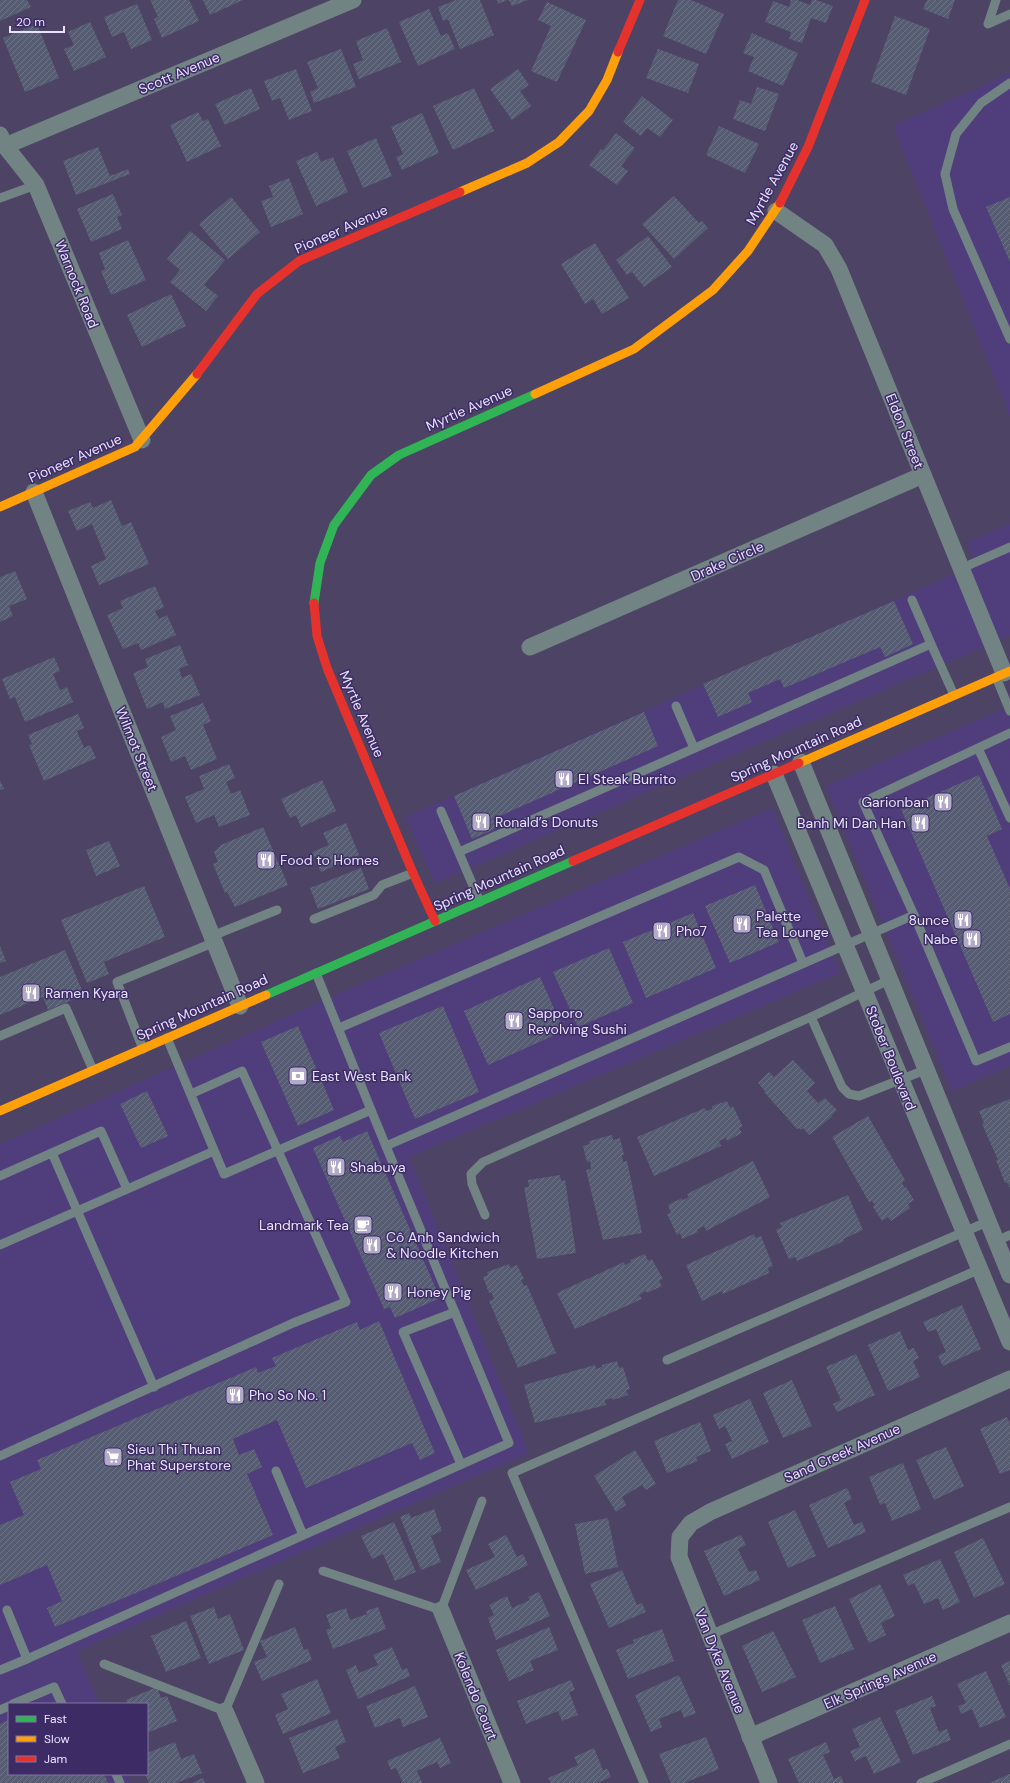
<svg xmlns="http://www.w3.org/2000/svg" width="1010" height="1783" font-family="'DM Sans',sans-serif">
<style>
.built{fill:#503e7c}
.building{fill:url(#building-hatch)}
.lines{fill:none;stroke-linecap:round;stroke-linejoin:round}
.lane{stroke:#728383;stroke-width:9}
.street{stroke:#728383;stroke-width:17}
.fast{stroke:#30b455;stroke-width:9}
.slow{stroke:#ff9f0a;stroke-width:9}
.jam{stroke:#e5322d;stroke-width:9}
.labels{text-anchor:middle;stroke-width:3;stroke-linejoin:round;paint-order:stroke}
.street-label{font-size:14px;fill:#e8e2ff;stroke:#3d2b65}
.poi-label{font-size:14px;fill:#e8e2ff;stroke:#3d2b65;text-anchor:start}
</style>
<defs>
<pattern id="building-hatch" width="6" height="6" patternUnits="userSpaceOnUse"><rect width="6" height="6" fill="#565c71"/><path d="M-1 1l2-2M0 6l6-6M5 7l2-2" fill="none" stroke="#6e7386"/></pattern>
</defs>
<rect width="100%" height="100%" fill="#4d4364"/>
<!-- built -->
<g class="built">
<polygon points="1010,73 1010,416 893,126"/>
<polygon points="1010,524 1010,636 435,883 405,817 976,564 967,542"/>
<polygon points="1010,706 1010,1066 952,1091 826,786"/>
<polygon points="772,808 840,973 409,1157 529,1453 77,1651 99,1704 9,1704 9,1774 127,1774 131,1783 0,1783 0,1144 347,990"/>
</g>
<!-- building -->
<g class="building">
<polygon points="0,0 27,0 31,7 0,21"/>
<polygon points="150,0 189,0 199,21 162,38 154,19 158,17"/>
<polygon points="203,0 243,0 210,15"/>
<polygon points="456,0 480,0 494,35 460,49 448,19 443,21 438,7"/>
<polygon points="497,0 507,0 498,4"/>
<polygon points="509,0 528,0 512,6"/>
<polygon points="678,0 691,0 724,14 706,54 663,36"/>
<polygon points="791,0 797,0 810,5 812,0 816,0 833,6 826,23 811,18 802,43 789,39 791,32 765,22 773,1 789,7"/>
<polygon points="927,0 955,0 948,19 923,9"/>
<polygon points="547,2 586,20 557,82 531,71 551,26 538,20"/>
<polygon points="137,4 152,40 131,49 124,32 112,37 104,17"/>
<polygon points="429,9 441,36 448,33 455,49 418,66 399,22"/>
<polygon points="895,16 930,29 906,95 871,82"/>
<polygon points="90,22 106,57 74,71 64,49 74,45 68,32"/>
<polygon points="37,24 59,78 25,92 3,38"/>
<polygon points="387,28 401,62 359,79 353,64 363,60 356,41"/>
<polygon points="752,33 798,53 783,86 748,71 754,57 743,53"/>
<polygon points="341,49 356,87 314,103 310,92 318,88 307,62"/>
<polygon points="658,49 699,64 688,93 646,78"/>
<polygon points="296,69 312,111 289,120 280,98 272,101 264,81"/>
<polygon points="518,69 529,85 520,91 531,106 512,120 490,89"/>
<polygon points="757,87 779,94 765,131 733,119 740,100 751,104"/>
<polygon points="251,88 260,109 225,125 215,104"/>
<polygon points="474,88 494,131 453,150 433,106"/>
<polygon points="642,96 673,120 660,137 647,128 641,136 623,122"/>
<polygon points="198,112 203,121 208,119 221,146 187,162 170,125"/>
<polygon points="422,113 439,153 402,170 396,157 403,154 391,127"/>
<polygon points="719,126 759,144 745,173 706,155"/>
<polygon points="616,133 635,148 621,166 628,171 617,185 589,165 601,149 603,150"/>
<polygon points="376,138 392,176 363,188 347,151"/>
<polygon points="98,147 110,176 128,169 130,174 76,195 63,161"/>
<polygon points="317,152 321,162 333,157 348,192 316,206 296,161"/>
<polygon points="289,178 303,214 271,227 261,201 273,197 269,186"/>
<polygon points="113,194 122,215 117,217 122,229 91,242 77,209"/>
<polygon points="674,196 699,223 702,221 708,228 674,259 642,224"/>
<polygon points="231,197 260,232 228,259 199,224"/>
<polygon points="1010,197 1010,262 986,207"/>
<polygon points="190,231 225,260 204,285 218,296 206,311 170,282 180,270 167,259"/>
<polygon points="648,236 672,267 644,287 632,272 627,275 616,260"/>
<polygon points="128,240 146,280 111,295 101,271 105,269 99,253"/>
<polygon points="595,243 629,298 602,314 593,299 585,304 561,264"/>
<polygon points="171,294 186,326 142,347 127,315"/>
<polygon points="111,500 122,526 131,522 149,564 99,585 91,566 106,559 92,524 77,531 68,511 90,502 93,508"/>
<polygon points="15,571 27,599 9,606 13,616 0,622 0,577"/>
<polygon points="155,586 164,607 155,611 159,619 167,615 176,635 141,650 138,643 123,649 107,615 123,608 120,601"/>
<polygon points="894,601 913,644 885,657 880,647 784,688 780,679 748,693 752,702 718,717 703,684"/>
<polygon points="180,645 188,665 179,669 182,678 191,674 200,695 165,709 163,702 147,709 133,673 148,667 145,659"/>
<polygon points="54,657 60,671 53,674 60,690 67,687 73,702 25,722 15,697 10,699 2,679"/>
<polygon points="203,703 211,721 203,725 217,759 191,770 185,756 171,762 161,737 176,730 170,716"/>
<polygon points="644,712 658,746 493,819 497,828 472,839 454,796"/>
<polygon points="78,714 84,728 77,731 84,748 90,745 96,758 44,781 29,745 32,744 28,735"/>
<polygon points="229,764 235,778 226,782 231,794 240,790 250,815 219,827 214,815 196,823 185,797 204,789 199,776"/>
<polygon points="979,775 1002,829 987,836 1010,889 1010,1014 993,1022 901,809"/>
<polygon points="0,780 4,789 0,790"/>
<polygon points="322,780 336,811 301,827 296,815 290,818 281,799"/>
<polygon points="346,823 359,855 321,872 312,852 329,845 323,833"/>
<polygon points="263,827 288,885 235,907 227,892 225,893 213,864 218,862 214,852 221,845"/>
<polygon points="109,841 120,866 96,876 86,850"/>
<polygon points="361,868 369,889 318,909 310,888"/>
<polygon points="755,885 779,942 730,963 705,906"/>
<polygon points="144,886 165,937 104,962 109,974 87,983 61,920"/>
<polygon points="693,913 716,968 646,998 623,942"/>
<polygon points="0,946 6,961 0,963"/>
<polygon points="609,948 633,1003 578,1027 553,972"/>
<polygon points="65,950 84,995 48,1010 43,997 0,1015 0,977"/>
<polygon points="540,977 564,1031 488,1065 464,1011"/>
<polygon points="443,1006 479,1092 415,1119 379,1033"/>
<polygon points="298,1026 334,1110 298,1126 261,1042"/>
<polygon points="793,1060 815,1083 807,1091 818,1103 825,1098 837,1110 831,1116 833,1116 809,1135 803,1128 801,1130 799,1128 797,1129 764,1092 765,1091 758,1083 769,1072 774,1077"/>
<polygon points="147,1091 168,1136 141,1148 120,1104"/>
<polygon points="1010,1099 1010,1188 1007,1182 1005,1183 996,1160 998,1160 982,1124 984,1123 979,1111"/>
<polygon points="727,1101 730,1108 733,1106 743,1127 739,1128 742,1133 727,1141 726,1138 719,1141 721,1146 654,1176 637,1137 705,1108 706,1111 712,1109 712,1106"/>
<polygon points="868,1116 905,1180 902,1183 905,1188 906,1187 914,1200 908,1204 910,1208 891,1221 888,1217 882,1221 873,1207 875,1205 872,1201 869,1202 832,1137"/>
<polygon points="367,1131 440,1298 395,1318 390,1307 384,1309 313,1148 340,1136 343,1142"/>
<polygon points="612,1135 613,1140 620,1138 624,1155 622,1155 623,1162 627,1161 642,1233 603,1240 586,1170 591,1169 590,1161 587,1162 583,1146 590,1144 589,1141"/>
<polygon points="753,1161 770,1197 706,1231 704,1226 697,1230 698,1232 682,1239 680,1233 677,1235 667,1214 671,1213 668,1205 682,1198 683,1200 689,1197 687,1194"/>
<polygon points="560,1175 561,1181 565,1180 576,1253 537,1259 524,1187 529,1187 528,1180"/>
<polygon points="848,1195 863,1230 843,1239 844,1241 797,1261 795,1257 789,1259 776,1230 782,1227 780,1223"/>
<polygon points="754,1234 755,1238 761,1236 773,1266 768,1268 769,1273 723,1294 722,1291 702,1301 686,1265"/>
<polygon points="645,1254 648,1261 652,1259 663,1279 659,1281 662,1286 647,1293 646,1291 639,1295 642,1299 575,1329 557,1293 624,1262 625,1265 631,1262 630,1260"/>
<polygon points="509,1264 510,1268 517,1265 524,1279 521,1280 524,1286 527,1285 556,1353 518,1368 489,1301 494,1299 491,1292 489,1293 483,1277 488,1275 487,1272"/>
<polygon points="962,1305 981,1349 943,1366 938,1356 946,1352 936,1329 928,1332 923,1322"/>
<polygon points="379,1321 435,1453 420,1460 412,1443 306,1488 277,1420 233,1439 239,1455 254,1449 262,1467 247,1474 273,1535 55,1627 47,1608 62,1601 47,1565 0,1585 0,1525 24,1515 10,1482 41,1469 37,1460 256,1367 258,1373 276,1366 272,1358 357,1322 360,1330"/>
<polygon points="900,1331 908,1350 914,1348 919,1358 913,1361 920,1377 888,1391 868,1345"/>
<polygon points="856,1354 875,1395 837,1412 833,1404 841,1400 826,1367"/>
<polygon points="617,1361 619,1368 623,1367 630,1389 626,1390 628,1395 613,1400 612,1398 605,1400 606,1405 535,1423 524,1385 595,1365 596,1369 602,1367 602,1365"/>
<polygon points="792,1380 812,1426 783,1438 763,1393"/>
<polygon points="750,1399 769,1442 732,1459 725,1444 732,1441 725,1426 719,1429 713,1415"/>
<polygon points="1007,1417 1010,1424 1010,1470 1000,1474 980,1429"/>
<polygon points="700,1422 711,1451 696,1457 698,1461 667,1473 654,1441"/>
<polygon points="946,1447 964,1486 934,1500 916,1460"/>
<polygon points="635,1450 656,1484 646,1490 642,1485 622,1497 626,1505 616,1512 594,1476"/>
<polygon points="903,1463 921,1509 892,1521 885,1503 880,1505 869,1477"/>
<polygon points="847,1488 852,1499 844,1503 854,1525 862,1522 866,1532 828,1548 809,1505"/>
<polygon points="434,1509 442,1531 431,1536 441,1562 421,1570 400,1517 409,1513 411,1518"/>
<polygon points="795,1510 816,1556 788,1568 768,1522"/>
<polygon points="608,1518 618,1567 585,1574 575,1524"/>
<polygon points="394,1522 416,1572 395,1581 383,1554 372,1559 361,1536"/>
<polygon points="506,1535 517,1557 523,1554 528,1565 476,1590 466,1570 495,1557 488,1544"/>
<polygon points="741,1535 746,1545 738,1549 749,1572 756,1570 760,1580 724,1596 704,1551"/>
<polygon points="983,1538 1005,1584 974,1598 954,1552"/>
<polygon points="940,1559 960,1602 943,1610 938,1598 924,1604 914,1583 908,1586 903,1575"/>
<polygon points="622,1570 637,1605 642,1603 646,1612 609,1628 590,1584"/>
<polygon points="880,1584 895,1616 881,1623 886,1635 869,1643 849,1599"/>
<polygon points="539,1592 550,1616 496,1640 488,1618 494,1615 489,1605 507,1596 512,1608 530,1600 528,1597"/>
<polygon points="835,1606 854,1649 820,1663 802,1620"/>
<polygon points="214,1607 218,1619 230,1614 244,1650 209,1664 190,1616"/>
<polygon points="378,1607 386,1629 333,1649 326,1630 331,1628 326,1615 346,1608 350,1620 367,1614 366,1611"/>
<polygon points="186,1621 201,1658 166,1672 151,1636"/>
<polygon points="295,1627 304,1650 308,1649 312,1660 262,1681 254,1662 267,1657 260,1641"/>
<polygon points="549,1627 558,1650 530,1661 534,1670 509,1681 496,1650"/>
<polygon points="662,1629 674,1661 628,1679 616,1650 634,1643 633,1640"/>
<polygon points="773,1631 796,1677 762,1692 742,1646"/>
<polygon points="392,1647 402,1670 407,1668 410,1676 358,1699 346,1670 356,1665 359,1673 378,1665 373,1655"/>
<polygon points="1010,1661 1010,1686 1001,1665"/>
<polygon points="986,1671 1006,1717 980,1728 972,1709 961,1714 958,1706 966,1703 957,1684"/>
<polygon points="679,1675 696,1713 684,1718 681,1710 659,1719 662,1727 651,1732 635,1695"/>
<polygon points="317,1679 331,1713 283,1734 275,1715 288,1709 281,1694"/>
<polygon points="571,1680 575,1690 569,1692 578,1715 562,1721 558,1711 526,1724 517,1701"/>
<polygon points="415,1686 428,1717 403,1727 400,1718 375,1728 366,1706"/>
<polygon points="157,1687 161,1698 167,1696 177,1721 147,1733 147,1704 128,1704 126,1700"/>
<polygon points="932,1696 936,1706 930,1708 939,1732 947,1729 951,1740 913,1755 895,1711"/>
<polygon points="880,1717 901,1762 874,1774 866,1756 855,1761 850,1751 860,1747 852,1729"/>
<polygon points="337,1719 346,1742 335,1747 340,1758 303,1773 289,1738"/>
<polygon points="9,1720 9,1774 104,1774 108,1783 0,1783 0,1724"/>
<polygon points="706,1737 719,1769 684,1783 671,1783 659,1754"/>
<polygon points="440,1738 451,1763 440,1768 437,1762 417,1771 422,1783 403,1783 396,1768 391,1770 387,1761"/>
<polygon points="175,1742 181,1759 194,1754 202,1773 176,1783 149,1783 145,1774 147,1774 147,1753"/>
<polygon points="826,1742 830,1752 823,1755 834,1779 841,1776 844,1783 799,1783 788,1759"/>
<polygon points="594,1748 603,1770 608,1769 611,1777 597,1783 551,1783 548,1778 578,1765 574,1757"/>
<polygon points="1010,1774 1010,1783 989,1783"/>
<polygon points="203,1778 205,1783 192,1783"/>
</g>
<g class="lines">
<!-- lane -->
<g class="lane">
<polyline points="996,0 988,24 1010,14"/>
<polyline points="1010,83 981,103 956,134 945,174 953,209 1010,339"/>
<polyline points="0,198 36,185"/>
<polyline points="960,569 1010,547"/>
<polyline points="931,644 954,695"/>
<polyline points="996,677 1010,711"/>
<polyline points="676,706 694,748"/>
<polyline points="1010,733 863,802 914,915 976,1061 1010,1047"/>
<polyline points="978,748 1010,818"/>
<polyline points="441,811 480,902"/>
<polyline points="459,852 931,644 912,600"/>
<polyline points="314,919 374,895 382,885 413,873"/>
<polyline points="212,936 277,910"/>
<polyline points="811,1017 842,1087 849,1094 859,1096 925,1070"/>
<polyline points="339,1028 739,857 764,870 803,963"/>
<polyline points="0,1036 66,1008 93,1070"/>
<polyline points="167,1038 224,1174 371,1110"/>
<polyline points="143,1049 117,982 215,942"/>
<polyline points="386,1146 914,915"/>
<polyline points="52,1153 154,1387"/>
<polyline points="0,1176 101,1131 127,1189"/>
<polyline points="485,1215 472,1184 471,1174 483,1162 811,1017 889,980"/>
<polyline points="996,1241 1010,1235"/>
<polyline points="0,1245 214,1151"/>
<polyline points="455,1312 403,1332 461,1464"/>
<polyline points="667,1360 987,1222"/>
<polyline points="0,1456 293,1323 346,1302 242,1071 191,1094"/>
<polyline points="276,1471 303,1535"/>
<polyline points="323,1571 441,1610 482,1501"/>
<polyline points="710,1635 1010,1507"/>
<polyline points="27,1659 509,1443 371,1110 316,973"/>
<polyline points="104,1664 225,1711 279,1584"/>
<polyline points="0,1670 27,1659 7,1610"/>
<polyline points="13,1704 54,1687 62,1704"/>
<polyline points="0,1710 9,1706"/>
<polyline points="116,1774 120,1783"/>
<polyline points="644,1783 512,1473 980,1269"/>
<polyline points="921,1783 1010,1744"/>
</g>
<!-- street -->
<g class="street">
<polyline points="0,135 5,146 36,185 142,440"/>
<polyline points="5,146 353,0"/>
<polyline points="776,211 825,245 839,269 1004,673"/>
<polyline points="34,492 240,1006"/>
<polyline points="530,647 923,475"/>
<polyline points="801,762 1010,1275"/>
<polyline points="774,774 1010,1342"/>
<polyline points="441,1610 512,1783"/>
<polyline points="225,1711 256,1783"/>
<polyline points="750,1737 1010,1623"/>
<polyline points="769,1783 679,1557 680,1537 691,1523 710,1512 1010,1379"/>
</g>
<!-- fast -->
<g class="fast">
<polyline points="314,603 320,563 334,525 371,475 399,455 535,394"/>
<polyline points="266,995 573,861"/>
</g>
<!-- slow -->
<g class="slow">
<polyline points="460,192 527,163 559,142 589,111 607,80 618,52"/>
<polyline points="535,394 634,349 713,290 748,251 780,203"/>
<polyline points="0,507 135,447 197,374"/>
<polyline points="799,763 1010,671"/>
<polyline points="0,1111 266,995"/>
</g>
<!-- jam -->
<g class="jam">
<polyline points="618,52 640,0"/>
<polyline points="780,203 808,147 865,0"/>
<polyline points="197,374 257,294 299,261 460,192"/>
<polyline points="314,603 317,636 327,668 413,873 435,921"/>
<polyline points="573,861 799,763"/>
</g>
</g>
<!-- icons -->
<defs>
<g id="restaurant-square" transform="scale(1)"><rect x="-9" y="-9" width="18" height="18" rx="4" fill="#b2aac9" stroke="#3d2b65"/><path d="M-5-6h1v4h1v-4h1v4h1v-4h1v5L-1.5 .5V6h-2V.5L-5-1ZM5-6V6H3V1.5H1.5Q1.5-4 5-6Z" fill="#fff"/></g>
<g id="bank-square" transform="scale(1)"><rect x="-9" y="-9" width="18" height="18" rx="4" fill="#b2aac9" stroke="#3d2b65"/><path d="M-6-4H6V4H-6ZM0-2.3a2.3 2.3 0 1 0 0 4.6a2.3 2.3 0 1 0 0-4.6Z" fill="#fff"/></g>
<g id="cafe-square" transform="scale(1)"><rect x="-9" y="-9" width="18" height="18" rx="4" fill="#b2aac9" stroke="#3d2b65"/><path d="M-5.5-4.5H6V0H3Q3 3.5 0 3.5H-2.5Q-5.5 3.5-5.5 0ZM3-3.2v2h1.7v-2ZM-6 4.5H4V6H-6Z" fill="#fff"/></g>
<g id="supermarket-square" transform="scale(1)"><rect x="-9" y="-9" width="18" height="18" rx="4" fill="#b2aac9" stroke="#3d2b65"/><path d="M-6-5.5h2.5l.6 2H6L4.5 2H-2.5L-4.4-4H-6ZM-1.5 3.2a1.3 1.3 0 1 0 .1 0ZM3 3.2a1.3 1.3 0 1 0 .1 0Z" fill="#fff"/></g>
</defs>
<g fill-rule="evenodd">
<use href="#restaurant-square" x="564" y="779"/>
<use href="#restaurant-square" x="943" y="802"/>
<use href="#restaurant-square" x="481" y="822"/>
<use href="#restaurant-square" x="920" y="823"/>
<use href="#restaurant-square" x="266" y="860"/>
<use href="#restaurant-square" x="963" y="920"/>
<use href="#restaurant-square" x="742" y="924"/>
<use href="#restaurant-square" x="662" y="931"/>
<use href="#restaurant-square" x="972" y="939"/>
<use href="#restaurant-square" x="31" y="993"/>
<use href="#restaurant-square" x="514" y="1021"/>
<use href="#bank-square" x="298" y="1076"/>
<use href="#restaurant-square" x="336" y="1167"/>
<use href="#cafe-square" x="363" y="1225"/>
<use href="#restaurant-square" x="372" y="1245"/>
<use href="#restaurant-square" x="393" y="1292"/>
<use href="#restaurant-square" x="235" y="1395"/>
<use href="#supermarket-square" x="113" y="1457"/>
</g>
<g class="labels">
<!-- street labels -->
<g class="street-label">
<text transform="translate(179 73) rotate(-23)" y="5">Scott Avenue</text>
<text transform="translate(772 183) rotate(-61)" y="5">Myrtle Avenue</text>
<text transform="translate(341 229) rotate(-24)" y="5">Pioneer Avenue</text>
<text transform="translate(77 284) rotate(68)" y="5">Warnock Road</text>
<text transform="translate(469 408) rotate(-24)" y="5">Myrtle Avenue</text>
<text transform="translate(905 431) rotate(68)" y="5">Eldon Street</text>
<text transform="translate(75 458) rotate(-24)" y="5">Pioneer Avenue</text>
<text transform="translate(727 561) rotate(-24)" y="5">Drake Circle</text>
<text transform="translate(362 714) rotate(67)" y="5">Myrtle Avenue</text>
<text transform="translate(137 749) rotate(68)" y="5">Wilmot Street</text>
<text transform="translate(796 749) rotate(-24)" y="5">Spring Mountain Road</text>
<text transform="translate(499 878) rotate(-24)" y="5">Spring Mountain Road</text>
<text transform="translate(202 1007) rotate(-24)" y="5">Spring Mountain Road</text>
<text transform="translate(891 1058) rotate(68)" y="5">Stober Boulevard</text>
<text transform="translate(842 1453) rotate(-24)" y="5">Sand Creek Avenue</text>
<text transform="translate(720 1661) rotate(68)" y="5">Van Dyke Avenue</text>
<text transform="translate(880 1680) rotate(-24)" y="5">Elk Springs Avenue</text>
<text transform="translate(476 1696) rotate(68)" y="5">Kolendo Court</text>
</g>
<!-- poi labels -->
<g class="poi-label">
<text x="578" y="784">El Steak Burrito</text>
<text x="929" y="807" text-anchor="end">Garionban</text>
<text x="495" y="827">Ronald’s Donuts</text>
<text x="906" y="828" text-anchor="end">Banh Mi Dan Han</text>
<text x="280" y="865">Food to Homes</text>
<text x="756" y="921">Palette<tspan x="756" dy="16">Tea Lounge</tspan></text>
<text x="949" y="925" text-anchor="end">8unce</text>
<text x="676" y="936">Pho7</text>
<text x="958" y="944" text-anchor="end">Nabe</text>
<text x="45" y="998">Ramen Kyara</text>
<text x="528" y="1018">Sapporo<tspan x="528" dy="16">Revolving Sushi</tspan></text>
<text x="312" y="1081">East West Bank</text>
<text x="350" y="1172">Shabuya</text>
<text x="349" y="1230" text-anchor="end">Landmark Tea</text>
<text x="386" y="1242">Cô Anh Sandwich<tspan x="386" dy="16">&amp; Noodle Kitchen</tspan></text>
<text x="407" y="1297">Honey Pig</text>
<text x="249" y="1400">Pho So No. 1</text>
<text x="127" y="1454">Sieu Thi Thuan<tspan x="127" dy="16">Phat Superstore</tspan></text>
</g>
</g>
<!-- legend -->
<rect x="8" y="1703" width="140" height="72" fill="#3d2b65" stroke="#8174a3"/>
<rect x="16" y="1716" width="20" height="6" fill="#30b455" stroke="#8174a3"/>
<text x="44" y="1723" font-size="12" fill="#e8e2ff">Fast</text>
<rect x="16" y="1736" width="20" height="6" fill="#ff9f0a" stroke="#8174a3"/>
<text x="44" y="1743" font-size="12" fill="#e8e2ff">Slow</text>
<rect x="16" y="1756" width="20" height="6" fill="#e5322d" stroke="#8174a3"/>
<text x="44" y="1763" font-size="12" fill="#e8e2ff">Jam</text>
<!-- scale -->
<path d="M10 26v6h54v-6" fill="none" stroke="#e8e2ff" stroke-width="2"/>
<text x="16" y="26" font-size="12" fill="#e8e2ff" stroke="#3d2b65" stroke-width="3" paint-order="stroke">20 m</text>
</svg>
